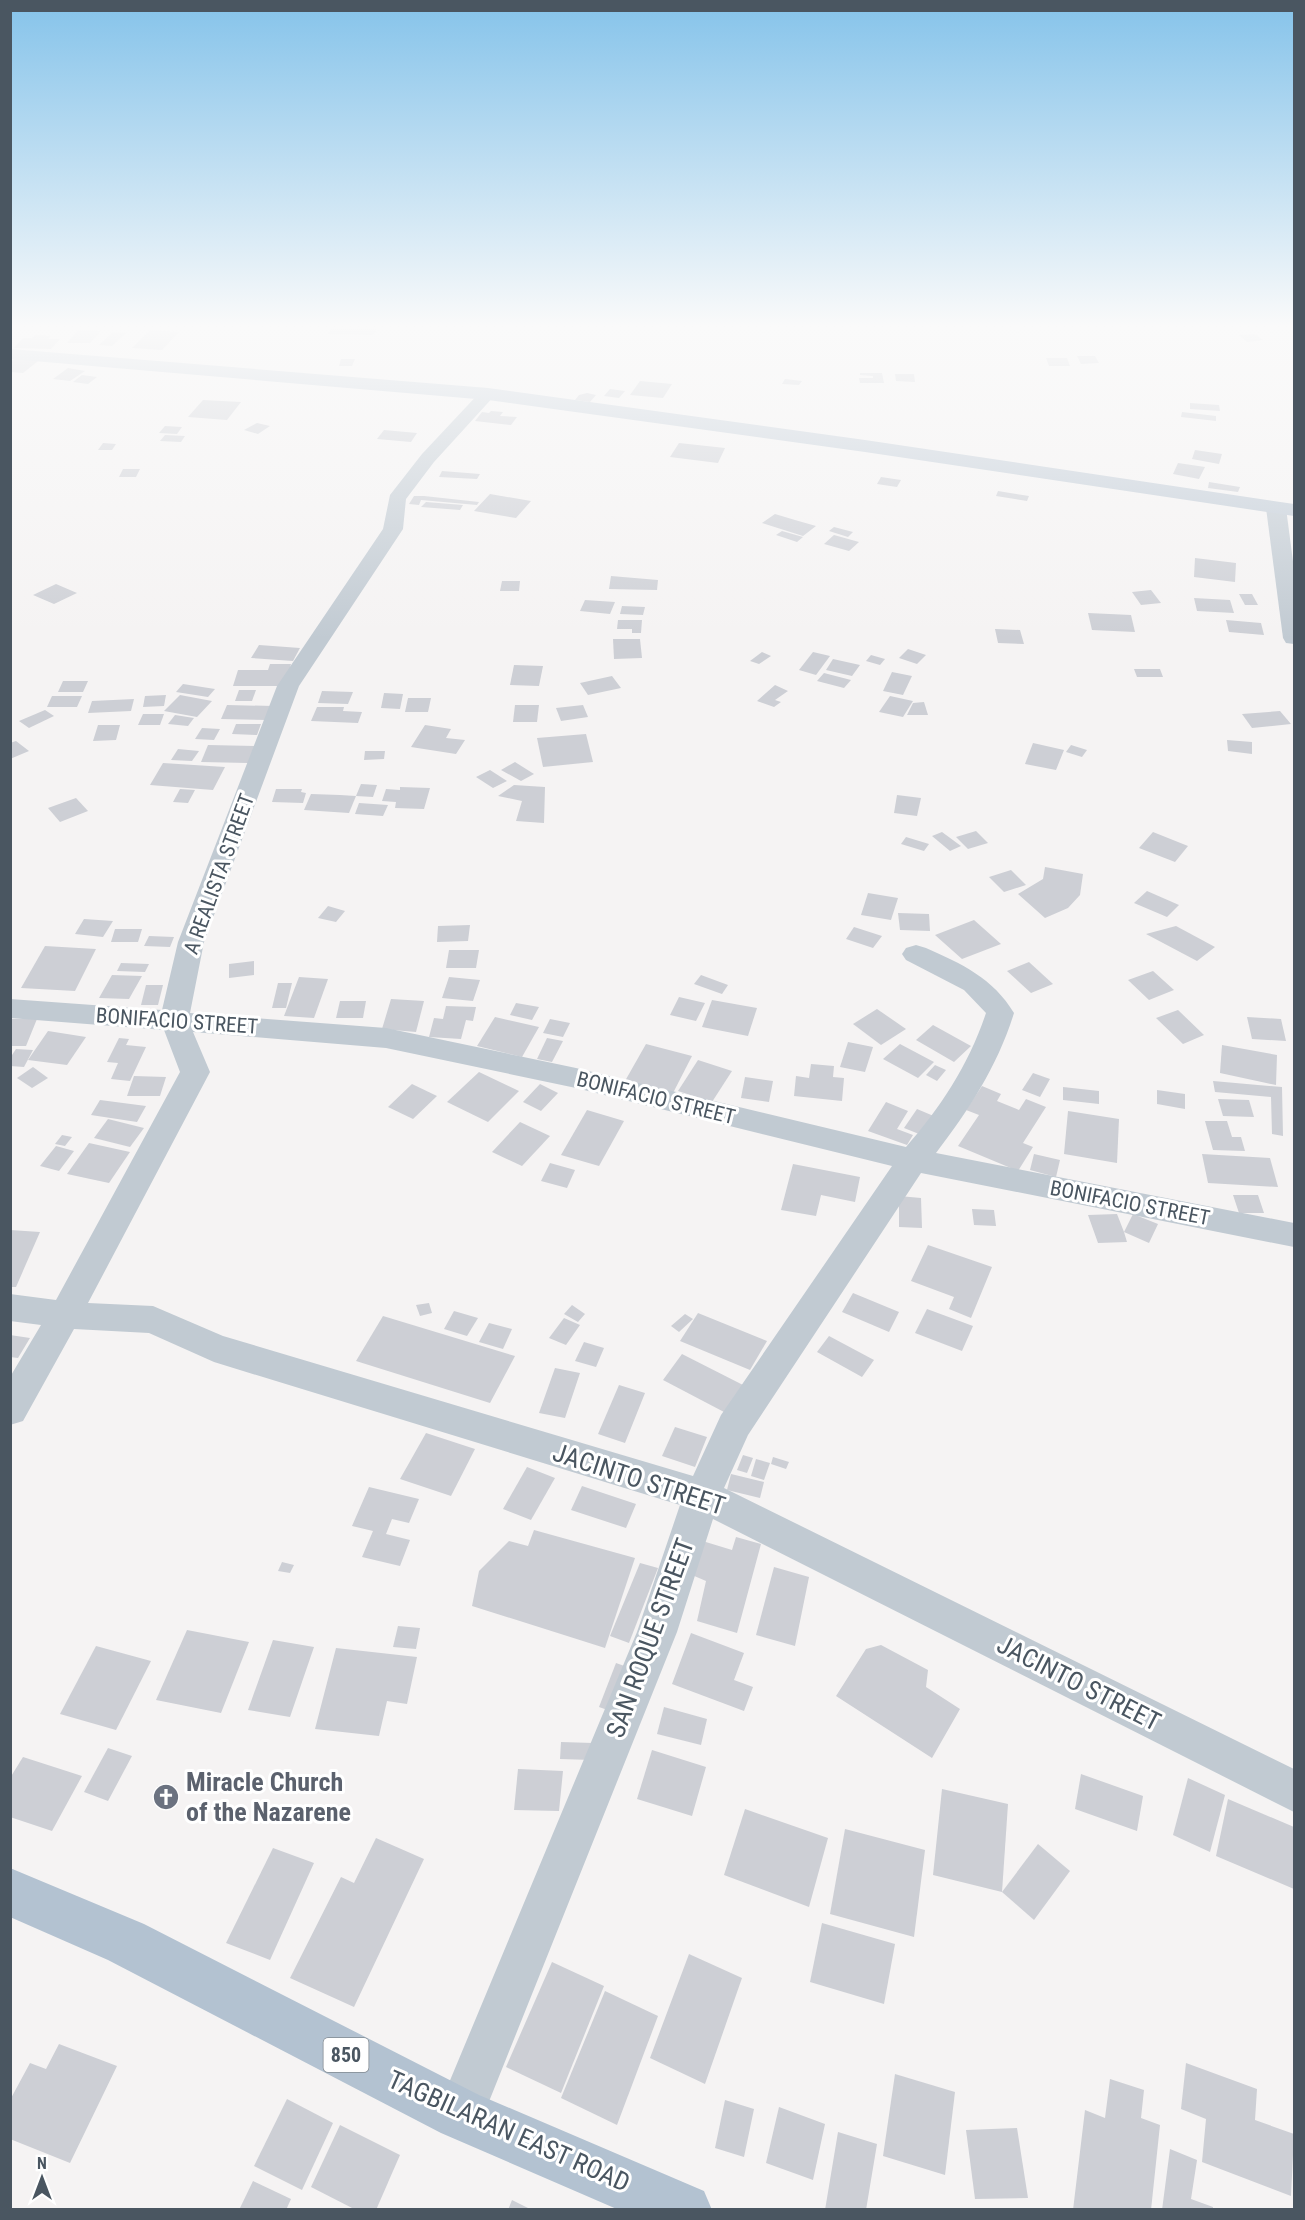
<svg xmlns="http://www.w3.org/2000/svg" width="1305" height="2220" font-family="'Roboto Condensed',sans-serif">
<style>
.building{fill:#cdcfd5}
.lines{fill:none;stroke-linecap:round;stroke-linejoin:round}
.street{fill:#c1cad2;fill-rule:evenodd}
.secondary{fill:#c1cbd6;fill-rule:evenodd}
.primary{fill:#b3c2d1;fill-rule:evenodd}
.labels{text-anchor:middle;stroke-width:6;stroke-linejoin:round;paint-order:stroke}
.shield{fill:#fff;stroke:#808990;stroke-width:1.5}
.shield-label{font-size:20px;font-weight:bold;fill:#4a5661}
.street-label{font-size:21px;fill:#4a5661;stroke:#fff}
.near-street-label{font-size:26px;fill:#4a5661;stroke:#fff}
.near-worship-label{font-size:26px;font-weight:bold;fill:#5b616d;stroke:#fff;text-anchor:start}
</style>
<rect width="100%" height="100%" fill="#f5f3f3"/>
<!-- building -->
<g class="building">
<polygon points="331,329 377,329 373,335 328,334"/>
<polygon points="78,330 101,331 90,343 67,343"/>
<polygon points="150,330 179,332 162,350 132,348"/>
<polygon points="113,332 126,333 112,346 99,345"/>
<polygon points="1255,334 1263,340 1247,342 1239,335"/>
<polygon points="35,335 51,336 48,339 60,339 51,349 14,348 23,338 32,338"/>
<polygon points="18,356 42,358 23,373 10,372 10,362"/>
<polygon points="1077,356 1095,356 1099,363 1081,364"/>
<polygon points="1046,358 1067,358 1070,366 1049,366"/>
<polygon points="341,359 355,359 352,366 339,366"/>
<polygon points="68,368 85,371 70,381 53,379"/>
<polygon points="860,373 882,373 884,383 860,383 859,378 873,378 873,376 860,375"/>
<polygon points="895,374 914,374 915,382 896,381"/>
<polygon points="82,375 97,377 88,384 73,382"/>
<polygon points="785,379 802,381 799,385 782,384"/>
<polygon points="640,381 672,384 663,398 630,395"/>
<polygon points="610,389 625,391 619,398 604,396"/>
<polygon points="587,393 596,395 590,402 575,400 579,395"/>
<polygon points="203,400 241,402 227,420 188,417"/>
<polygon points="1190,403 1219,405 1220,411 1190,409"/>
<polygon points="491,411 503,412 500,416 517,417 511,425 475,421 482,412 489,413"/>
<polygon points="1182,412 1216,416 1216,421 1181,417"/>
<polygon points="257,423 270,426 258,434 244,430"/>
<polygon points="165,426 182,427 177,434 159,433"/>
<polygon points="384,430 417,433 411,442 377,439"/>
<polygon points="165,435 185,436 181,442 160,441"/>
<polygon points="103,443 116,444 112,450 98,450"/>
<polygon points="679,443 725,448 718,463 670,457"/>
<polygon points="1195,450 1222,454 1219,464 1192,459"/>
<polygon points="1178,463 1205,467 1199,479 1173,474"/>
<polygon points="123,469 140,469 136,477 119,477"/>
<polygon points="442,471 480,474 477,479 439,477"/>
<polygon points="881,477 901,480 897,487 877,484"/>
<polygon points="1209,482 1240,487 1238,492 1208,488"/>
<polygon points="998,491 1010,493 1029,496 1027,501 996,496"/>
<polygon points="490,494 531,501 516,518 474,511"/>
<polygon points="414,496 424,496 479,502 477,505 421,500 419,505 409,504"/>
<polygon points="426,502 463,505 460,510 421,507"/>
<polygon points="775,514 795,520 816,526 803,536 762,523"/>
<polygon points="834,527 853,532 848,537 829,531"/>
<polygon points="782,531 803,537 797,542 776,535"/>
<polygon points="834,535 859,542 849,551 824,544"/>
<polygon points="1195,558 1236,563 1235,582 1194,577"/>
<polygon points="611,576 658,580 657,590 609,589"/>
<polygon points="502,581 520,581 519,591 500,591"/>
<polygon points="56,584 77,593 54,604 33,595"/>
<polygon points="1151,590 1161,603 1141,605 1132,592"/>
<polygon points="1239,594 1252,594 1258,605 1245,605"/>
<polygon points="1194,598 1230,600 1234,613 1197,611"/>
<polygon points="585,600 615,602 610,614 580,611"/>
<polygon points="622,606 645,607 643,615 620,614"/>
<polygon points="1088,613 1131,615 1135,632 1092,630"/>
<polygon points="618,620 642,620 641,633 632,633 632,629 617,629"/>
<polygon points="1226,620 1261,623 1264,635 1229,632"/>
<polygon points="995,629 1020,630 1024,644 998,643"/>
<polygon points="613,639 640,639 642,658 614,659"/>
<polygon points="259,645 300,648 293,661 251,658"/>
<polygon points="908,649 926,655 917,664 899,658"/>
<polygon points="762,652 771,656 759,664 750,661"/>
<polygon points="813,652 830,656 816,675 799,670"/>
<polygon points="871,655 885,659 880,665 866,661"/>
<polygon points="833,659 860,665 852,676 826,670"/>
<polygon points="270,664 291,664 285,686 233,686 238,670 268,670"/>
<polygon points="514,665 543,666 539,686 510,685"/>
<polygon points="1134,669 1160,669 1163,677 1137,677"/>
<polygon points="892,672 912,676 903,695 883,691"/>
<polygon points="824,673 851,680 844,688 817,681"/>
<polygon points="612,676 621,688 588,695 580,683"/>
<polygon points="63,681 88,681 83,692 58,692"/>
<polygon points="183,684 215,689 208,697 176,692"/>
<polygon points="775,685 788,691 775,700 781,702 774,707 757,701"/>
<polygon points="239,690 256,690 252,701 235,701"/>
<polygon points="322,691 353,692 348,704 318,703"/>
<polygon points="384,693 403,694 400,709 381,708"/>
<polygon points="166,695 164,706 143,707 145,696"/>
<polygon points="180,695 212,701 197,717 164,711"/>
<polygon points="52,696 82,696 77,707 47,707"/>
<polygon points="890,696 913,701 903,717 879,712"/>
<polygon points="408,698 431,698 428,712 405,712"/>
<polygon points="134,699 131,711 88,713 92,701"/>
<polygon points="924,702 928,715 907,715 913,703"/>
<polygon points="227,705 273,706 268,720 221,719"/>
<polygon points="515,705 539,705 537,722 513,722"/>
<polygon points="583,705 588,717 561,721 556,708"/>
<polygon points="317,707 344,707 343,711 362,712 358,723 311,721"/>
<polygon points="45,710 54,716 29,728 19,721"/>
<polygon points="1280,711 1291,724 1252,728 1242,714"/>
<polygon points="143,714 164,714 160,725 138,725"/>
<polygon points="175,715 194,718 188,726 168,724"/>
<polygon points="236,724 261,724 257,735 232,734"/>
<polygon points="98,725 120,725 116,740 93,741"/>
<polygon points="425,725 451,729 446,738 465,740 456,754 411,747"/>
<polygon points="202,728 220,729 214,740 195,739"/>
<polygon points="586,734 593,762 543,767 537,738"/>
<polygon points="1227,740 1252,742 1252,754 1228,751"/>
<polygon points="16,741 29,751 10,759 10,743"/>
<polygon points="1033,743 1064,750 1056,770 1025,764"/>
<polygon points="208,745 255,746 248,763 201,762"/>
<polygon points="1071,745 1087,750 1082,757 1066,752"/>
<polygon points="178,749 199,751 192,761 171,760"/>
<polygon points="365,751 385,751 384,759 364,760"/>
<polygon points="515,762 534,774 521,781 501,770"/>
<polygon points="163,763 225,767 213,790 150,785"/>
<polygon points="490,770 507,781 493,788 476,777"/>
<polygon points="361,784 377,785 373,797 356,796"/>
<polygon points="514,785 545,787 544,823 516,821 522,801 498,796"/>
<polygon points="400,787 430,788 424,809 395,808 396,802 382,801 386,789 400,790"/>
<polygon points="180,789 195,790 188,803 173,802"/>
<polygon points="276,789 302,789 301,792 306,793 303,803 272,802"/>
<polygon points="311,794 340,795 356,796 349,813 304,810"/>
<polygon points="897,795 921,798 917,816 894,813"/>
<polygon points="76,798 88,811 60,822 48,808"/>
<polygon points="359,803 388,805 383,816 355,814"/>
<polygon points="976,831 988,843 968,849 956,837"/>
<polygon points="942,832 961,846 950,851 932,836"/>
<polygon points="1153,832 1188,846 1175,862 1139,848"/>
<polygon points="906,837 929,844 924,851 901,844"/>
<polygon points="1045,867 1083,874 1080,895 1068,908 1045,918 1018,894 1043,879"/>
<polygon points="1011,870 1026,885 1004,892 989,877"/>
<polygon points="1147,891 1179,905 1167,917 1134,903"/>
<polygon points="868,893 898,898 891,920 861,915"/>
<polygon points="328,906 345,911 336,922 318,918"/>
<polygon points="898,913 929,914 930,931 900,930"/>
<polygon points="84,919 113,921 103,937 75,934"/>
<polygon points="974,920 1001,944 962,959 935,935"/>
<polygon points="470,925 468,941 437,942 438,926"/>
<polygon points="1176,926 1215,947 1197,961 1146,934"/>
<polygon points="854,927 882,936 873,948 846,939"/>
<polygon points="115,929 142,929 138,942 111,942"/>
<polygon points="149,936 174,937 170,947 144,946"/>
<polygon points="45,946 96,949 75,991 21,988"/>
<polygon points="449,950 479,950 476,968 446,968"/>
<polygon points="254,961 254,975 229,978 229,964"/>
<polygon points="1029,962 1053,984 1031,993 1007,971"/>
<polygon points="121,963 149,964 145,972 117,971"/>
<polygon points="1153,971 1174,990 1149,1000 1128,980"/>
<polygon points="112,975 142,976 129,999 99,998"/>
<polygon points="701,975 728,985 722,994 694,984"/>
<polygon points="299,977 328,979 314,1018 284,1016"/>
<polygon points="449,977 480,980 473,1001 442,998"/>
<polygon points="278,983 292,983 286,1008 272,1008"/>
<polygon points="146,985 163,985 158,1005 141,1005"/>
<polygon points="679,997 705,1003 696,1021 670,1015"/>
<polygon points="391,999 424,1001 416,1032 382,1029"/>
<polygon points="712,1000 757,1008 748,1036 702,1027"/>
<polygon points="340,1001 366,1001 363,1018 336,1018"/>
<polygon points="516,1003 539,1007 532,1020 510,1015"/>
<polygon points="446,1006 476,1007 473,1021 466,1020 461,1039 429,1037 434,1018 443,1019"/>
<polygon points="877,1009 906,1029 881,1045 853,1024"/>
<polygon points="1178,1010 1204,1035 1183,1044 1156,1018"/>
<polygon points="495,1017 539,1027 522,1057 477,1046"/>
<polygon points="1247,1017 1281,1019 1286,1041 1252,1039"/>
<polygon points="10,1019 37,1019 26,1046 10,1046"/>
<polygon points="550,1019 570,1023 563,1037 543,1033"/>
<polygon points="933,1025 971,1046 954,1062 916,1040"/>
<polygon points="48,1031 86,1037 67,1065 28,1060"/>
<polygon points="119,1038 129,1039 126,1045 146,1047 130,1081 111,1079 118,1063 107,1062"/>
<polygon points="547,1038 563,1041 552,1062 537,1059"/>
<polygon points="848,1042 873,1047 865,1072 840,1067"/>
<polygon points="646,1044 692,1056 673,1093 625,1081"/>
<polygon points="900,1044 934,1062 918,1078 883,1059"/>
<polygon points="1222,1045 1277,1055 1276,1085 1220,1073"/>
<polygon points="16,1049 33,1050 24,1067 10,1066 10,1058"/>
<polygon points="698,1060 732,1071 712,1102 678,1091"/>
<polygon points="811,1064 834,1066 833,1077 844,1078 842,1101 794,1096 796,1076 809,1078"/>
<polygon points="935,1065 946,1070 937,1081 926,1075"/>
<polygon points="33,1067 48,1078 32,1088 17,1078"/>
<polygon points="479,1072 519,1091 488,1122 447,1102"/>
<polygon points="1033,1073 1050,1079 1040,1097 1022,1090"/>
<polygon points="134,1076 166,1077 160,1096 127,1096"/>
<polygon points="745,1077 773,1081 769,1102 741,1098"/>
<polygon points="1213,1081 1282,1087 1283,1136 1272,1134 1271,1097 1215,1092"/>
<polygon points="412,1084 437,1096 413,1119 388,1107"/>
<polygon points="540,1084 558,1093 541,1111 523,1102"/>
<polygon points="982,1086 1001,1094 997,1101 1019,1110 1026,1099 1046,1107 1023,1143 1033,1147 1018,1171 958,1146 979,1115 966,1110"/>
<polygon points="1063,1087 1099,1091 1099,1104 1063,1100"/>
<polygon points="1157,1090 1185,1094 1185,1109 1157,1104"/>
<polygon points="1218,1099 1249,1100 1254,1117 1223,1116"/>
<polygon points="100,1100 146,1106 137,1122 91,1115"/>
<polygon points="886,1102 908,1111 897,1129 913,1135 907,1145 868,1131"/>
<polygon points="917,1109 936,1117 924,1136 904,1128"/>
<polygon points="587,1110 624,1121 599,1166 561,1155"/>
<polygon points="1068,1111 1119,1119 1117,1163 1064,1154"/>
<polygon points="108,1119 144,1128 130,1147 94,1138"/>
<polygon points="1205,1121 1227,1121 1232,1137 1241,1137 1245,1151 1213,1150"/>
<polygon points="520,1122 550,1136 522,1166 492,1152"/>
<polygon points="62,1135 72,1137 65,1146 55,1144"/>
<polygon points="89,1143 130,1152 109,1183 67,1174"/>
<polygon points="56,1146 74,1151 59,1171 40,1166"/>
<polygon points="1034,1154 1060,1160 1056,1177 1030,1170"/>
<polygon points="1202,1154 1270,1158 1278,1187 1208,1183"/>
<polygon points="550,1163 575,1170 567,1188 541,1181"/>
<polygon points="793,1164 860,1177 855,1202 821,1195 816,1216 781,1210"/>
<polygon points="1233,1195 1258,1195 1264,1213 1239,1213"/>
<polygon points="899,1196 921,1198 922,1228 899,1227"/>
<polygon points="972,1209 994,1210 996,1226 974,1225"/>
<polygon points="1117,1214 1124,1232 1133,1214 1158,1224 1149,1243 1124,1232 1127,1242 1098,1243 1088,1215"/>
<polygon points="10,1230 40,1232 16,1287 10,1287"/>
<polygon points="928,1245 992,1267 971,1318 949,1309 954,1297 911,1281"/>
<polygon points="853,1293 899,1312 889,1332 842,1312"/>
<polygon points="429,1303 432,1313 420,1316 416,1305"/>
<polygon points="572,1305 585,1314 578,1322 564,1314"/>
<polygon points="927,1309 973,1326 962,1351 915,1333"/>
<polygon points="454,1311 478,1318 467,1336 444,1329"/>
<polygon points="698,1313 767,1341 750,1370 680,1341"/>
<polygon points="685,1314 693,1319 679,1332 671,1326"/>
<polygon points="383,1316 515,1356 490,1403 356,1361"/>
<polygon points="564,1318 580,1325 566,1345 549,1338"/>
<polygon points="489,1323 512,1329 503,1349 479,1342"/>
<polygon points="10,1335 30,1338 18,1358 10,1357"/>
<polygon points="829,1336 874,1360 862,1377 817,1352"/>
<polygon points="584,1342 604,1348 596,1367 575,1361"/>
<polygon points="682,1354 743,1385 724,1412 663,1380"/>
<polygon points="555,1368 580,1373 565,1418 539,1413"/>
<polygon points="619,1385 645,1393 625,1443 598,1434"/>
<polygon points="675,1427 707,1437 695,1467 662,1456"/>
<polygon points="426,1433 475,1449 451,1496 400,1479"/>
<polygon points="743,1455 753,1458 747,1473 737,1470"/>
<polygon points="773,1457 789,1462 786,1469 771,1464"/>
<polygon points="756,1459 770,1463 764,1480 751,1476"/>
<polygon points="527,1467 555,1478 531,1520 503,1509"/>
<polygon points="731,1474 764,1482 760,1498 727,1490"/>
<polygon points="582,1486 636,1504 626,1528 571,1510"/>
<polygon points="369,1487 419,1499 409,1523 392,1519 386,1534 410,1540 400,1566 362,1557 373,1531 352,1526"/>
<polygon points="534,1530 635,1558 605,1648 472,1606 479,1571 509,1541 528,1546"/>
<polygon points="736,1537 761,1544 737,1633 697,1621 706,1581 685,1572 696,1539 732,1550"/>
<polygon points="282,1562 294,1565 290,1573 278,1571"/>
<polygon points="640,1563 658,1568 629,1643 610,1636"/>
<polygon points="774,1567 809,1577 795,1646 756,1635"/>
<polygon points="398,1626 420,1628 416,1649 393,1647"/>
<polygon points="187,1630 249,1642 221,1713 156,1700"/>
<polygon points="691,1633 744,1653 734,1680 753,1687 744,1711 672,1684"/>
<polygon points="273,1640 314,1647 290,1717 248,1710"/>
<polygon points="881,1645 928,1670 926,1687 960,1709 932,1758 836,1696 866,1649"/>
<polygon points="96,1646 151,1661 116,1730 60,1714"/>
<polygon points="336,1648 417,1657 407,1704 387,1701 379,1736 315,1729"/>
<polygon points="616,1663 630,1668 613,1712 599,1707"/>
<polygon points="664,1707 707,1719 701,1745 657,1734"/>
<polygon points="561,1742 593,1743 592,1760 560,1759"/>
<polygon points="108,1748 132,1756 108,1801 84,1792"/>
<polygon points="652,1750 706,1767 692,1816 637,1799"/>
<polygon points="23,1757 82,1776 52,1831 10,1817 10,1778"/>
<polygon points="518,1769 563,1771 559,1811 514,1810"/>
<polygon points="1081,1774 1143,1796 1137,1831 1075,1809"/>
<polygon points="1188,1778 1225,1795 1210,1852 1173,1835"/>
<polygon points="942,1789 1008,1804 1002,1892 933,1875"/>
<polygon points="1228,1799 1294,1827 1294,1889 1216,1856"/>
<polygon points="745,1809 828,1838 809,1907 724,1875"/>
<polygon points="845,1829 925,1850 914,1937 830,1914"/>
<polygon points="376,1838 424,1859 354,2007 290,1978 341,1877 354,1883"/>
<polygon points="1038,1844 1070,1871 1034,1920 1002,1892"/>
<polygon points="273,1848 314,1863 270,1960 226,1943"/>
<polygon points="822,1923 895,1944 884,2004 810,1982"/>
<polygon points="689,1954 742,1978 705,2084 650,2058"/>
<polygon points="552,1962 604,1986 561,2093 506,2067"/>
<polygon points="605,1991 658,2016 617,2125 561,2098"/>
<polygon points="59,2044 117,2066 70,2163 10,2139 10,2100 30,2063 46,2069"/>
<polygon points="1186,2063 1257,2089 1255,2120 1294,2134 1291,2196 1202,2162 1206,2119 1181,2109"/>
<polygon points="895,2074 955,2092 945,2175 883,2156"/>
<polygon points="1110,2079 1144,2090 1141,2118 1160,2125 1151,2210 1073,2210 1085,2110 1105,2118"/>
<polygon points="287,2099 333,2123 302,2190 254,2166"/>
<polygon points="725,2100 754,2109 744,2157 715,2148"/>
<polygon points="779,2107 825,2124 813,2180 766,2163"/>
<polygon points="340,2125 400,2155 376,2210 356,2210 311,2187"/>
<polygon points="1017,2128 1028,2198 975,2199 966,2130"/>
<polygon points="838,2132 877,2144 866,2210 825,2210"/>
<polygon points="1170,2149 1197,2160 1191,2199 1213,2207 1213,2210 1162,2210"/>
<polygon points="253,2181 291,2199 286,2210 239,2210"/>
<polygon points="512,2200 532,2210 508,2210"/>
</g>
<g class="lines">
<!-- street -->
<g class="street">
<path d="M488,389l8,5 -62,68 -28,37 -3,30 -104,157 -95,256 -14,71 196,15 190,40 330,79c35,-40 63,-83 80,-134l-22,-23 -58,-30 -4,-6 4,-6 10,-3 10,3c36,16 67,30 88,65 -16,52 -45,97 -78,140l358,70v24l-373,-74 -173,262 -24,53 570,281v43l-581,-293 -36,113 -193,482 -7,17 -17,7 -17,-7 -7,-17 201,-482 43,-127 -466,-143 -65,-29 -75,-4 -51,92 -13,4v-48l31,-52 -31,-4v-27l46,6 124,-228 -16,-42 -154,-12v-19l152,11 16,-68 99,-256 106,-157 7,-34 32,-41 60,-64zM193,1032l193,16 190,40 316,78 -171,249 -28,61 -470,-140 -70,-30 -65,-3 122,-231z"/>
<polygon points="1276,502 1286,508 1294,569 1294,644 1286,643 1283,638 1266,508"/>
</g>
<!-- secondary -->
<polygon class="secondary" points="10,349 488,388 865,440 1294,504 1294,516 865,452 488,400 10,359"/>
<!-- primary -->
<polygon class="primary" points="10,1868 144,1924 479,2095 704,2191 712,2210 619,2210 441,2133 108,1960 10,1917"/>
</g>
<!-- sky -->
<linearGradient id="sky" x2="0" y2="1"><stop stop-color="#85c3ea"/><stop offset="0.51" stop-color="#fafafa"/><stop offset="1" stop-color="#fafafa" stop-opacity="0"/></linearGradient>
<rect width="1305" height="639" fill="url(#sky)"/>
<!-- icons -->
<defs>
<g id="church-disc" transform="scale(1.35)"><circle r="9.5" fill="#6b7280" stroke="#fff"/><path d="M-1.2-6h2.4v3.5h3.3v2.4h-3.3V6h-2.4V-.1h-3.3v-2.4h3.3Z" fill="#fff"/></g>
</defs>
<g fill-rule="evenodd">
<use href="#church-disc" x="166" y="1797"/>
</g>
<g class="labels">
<!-- shield labels -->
<rect class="shield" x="323.5" y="2038" width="45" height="34" rx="4.5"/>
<g class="shield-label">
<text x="346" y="2062">850</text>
</g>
<!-- street labels -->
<g class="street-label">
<text transform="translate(219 874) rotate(-70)" y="7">A REALISTA STREET</text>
<text transform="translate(177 1021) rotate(4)" y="7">BONIFACIO STREET</text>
<text transform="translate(656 1098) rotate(14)" y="7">BONIFACIO STREET</text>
<text transform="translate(1130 1203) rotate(11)" y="7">BONIFACIO STREET</text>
</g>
<!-- near-street labels -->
<g class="near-street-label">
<text transform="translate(639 1479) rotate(18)" y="9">JACINTO STREET</text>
<text transform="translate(650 1638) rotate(-70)" y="9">SAN ROQUE STREET</text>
<text transform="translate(1079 1683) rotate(27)" y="9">JACINTO STREET</text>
<text transform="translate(509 2131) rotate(24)" y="9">TAGBILARAN EAST ROAD</text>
</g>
<!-- near-worship labels -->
<g class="near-worship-label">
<text x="186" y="1791">Miracle Church<tspan x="186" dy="30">of the Nazarene</tspan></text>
</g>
</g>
<!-- border -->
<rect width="1305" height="2220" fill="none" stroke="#4a5661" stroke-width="24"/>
<!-- north arrow -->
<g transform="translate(42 2178)" stroke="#ffffff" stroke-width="4.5" paint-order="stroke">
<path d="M0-4.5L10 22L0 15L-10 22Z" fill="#4a5661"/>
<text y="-9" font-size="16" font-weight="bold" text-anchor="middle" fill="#4a5661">N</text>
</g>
</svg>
